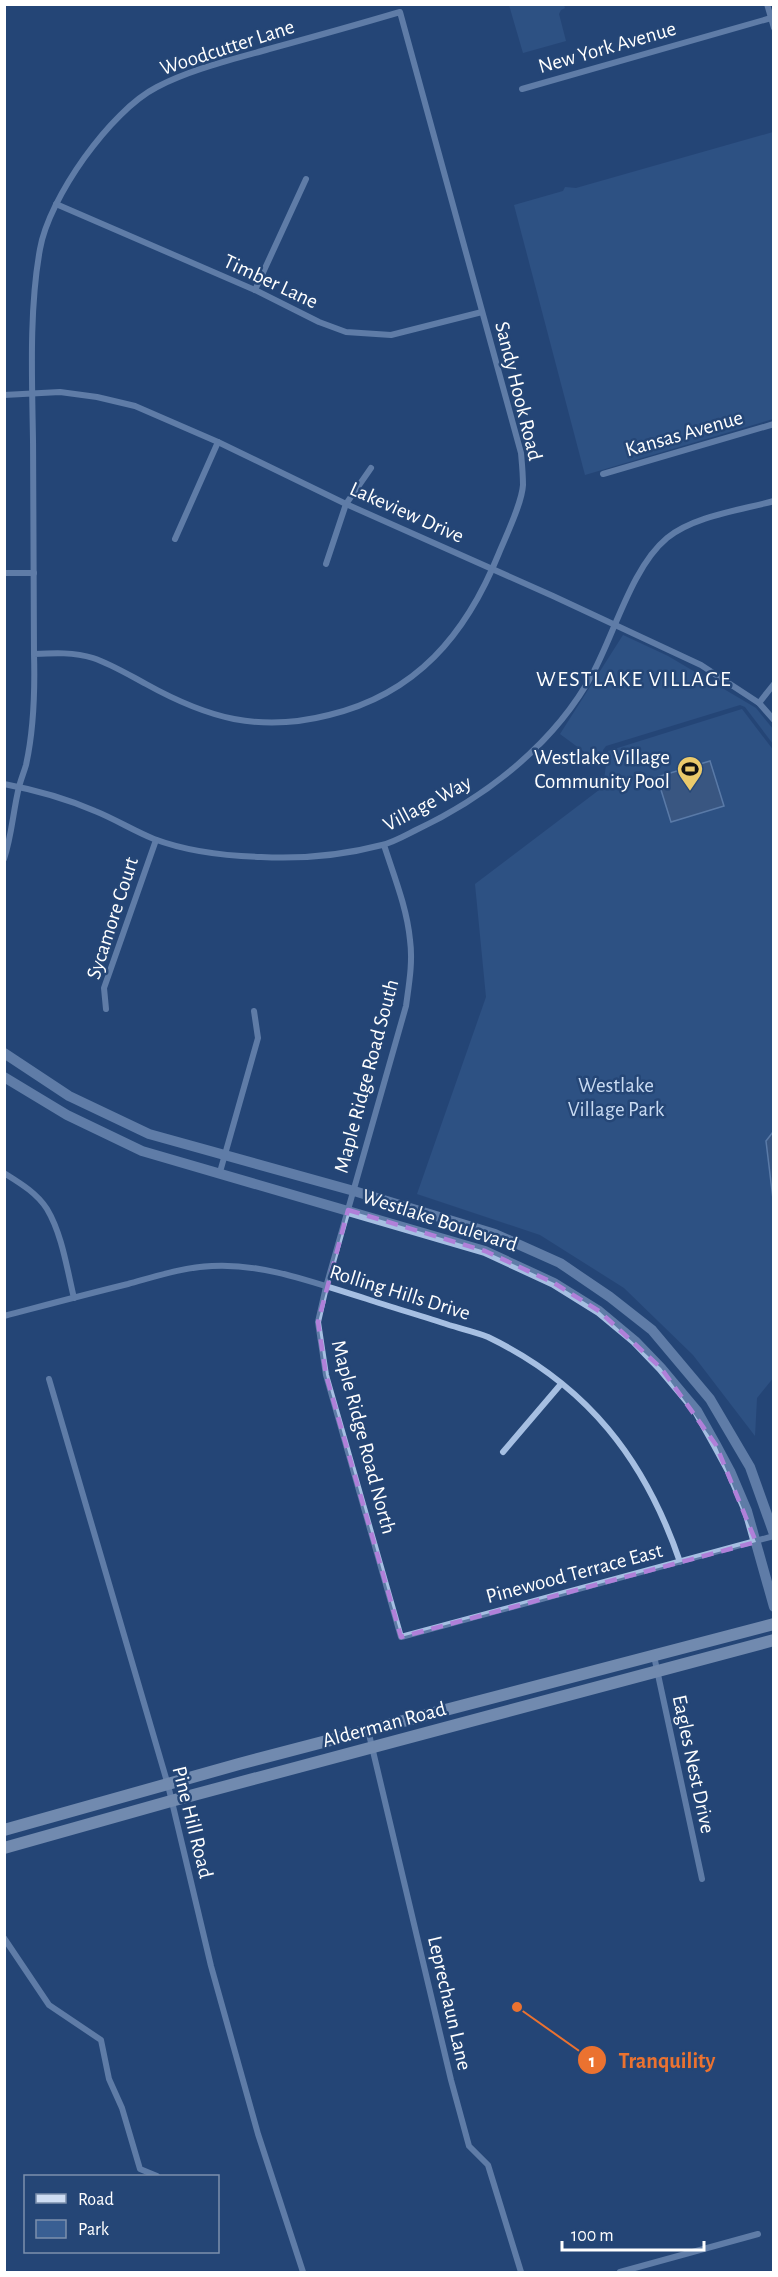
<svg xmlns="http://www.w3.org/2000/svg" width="778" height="2277" font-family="'Alegreya Sans',sans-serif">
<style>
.green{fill:#395f93}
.water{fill:#526a8e;stroke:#9abae3;stroke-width:1.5}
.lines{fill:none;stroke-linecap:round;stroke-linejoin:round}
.minor{stroke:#a6bfe2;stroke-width:6}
.tertiary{stroke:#a6bfe2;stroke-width:10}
.secondary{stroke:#ceddf3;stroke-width:12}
.marked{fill:none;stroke:#b080d9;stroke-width:4.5;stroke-dasharray:12 8;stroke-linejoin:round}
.labels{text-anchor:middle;stroke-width:5;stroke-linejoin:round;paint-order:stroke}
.street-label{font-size:21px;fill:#fff;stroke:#254676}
.poi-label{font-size:21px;fill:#fff;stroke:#254676;text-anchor:end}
.park-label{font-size:21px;fill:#c8daf2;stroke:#254676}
.neighbourhood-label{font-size:22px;letter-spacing:1.5px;fill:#fff;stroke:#254676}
.leader{fill:none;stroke:#eb7230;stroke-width:2}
.callout-dot{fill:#eb7230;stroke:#254676;stroke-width:2}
.mark-label{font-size:18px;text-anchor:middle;font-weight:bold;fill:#fff}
.callout-label{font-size:22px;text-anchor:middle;font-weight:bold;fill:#eb7230;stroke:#254676;stroke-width:5;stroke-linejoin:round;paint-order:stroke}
</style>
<rect width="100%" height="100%" fill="#254676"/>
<!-- green -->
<g class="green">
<polygon points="509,5 564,5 565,8 561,10 559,14 566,41 523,53"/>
<polygon points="773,132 773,419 585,475 514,205 563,191 565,187 576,188"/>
<polygon points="623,635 668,656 756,708 773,729 773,744 745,707 740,705 606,746 603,750 602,765 560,734"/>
<polygon points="742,709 774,751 774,1377 757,1398 755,1436 693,1355 624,1288 540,1235 417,1194 486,997 475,884 603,787 608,751"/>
</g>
<!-- water -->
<g class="water">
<polygon points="710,761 724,806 671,822 657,777"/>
<polygon points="773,1132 773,1199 766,1141"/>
</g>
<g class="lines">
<!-- minor -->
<g class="minor">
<polyline points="767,4 774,28"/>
<polyline points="522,89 771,18"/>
<polyline points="56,204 255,290 319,322 346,332 391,335 482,312"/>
<polyline points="255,290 306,179"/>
<polyline points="4,395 60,392 97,397 135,406 218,442 346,504 553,596 701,665 759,703 774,720"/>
<polyline points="603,474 774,424"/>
<polyline points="175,539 218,442"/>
<polyline points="326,564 346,504 371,468"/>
<polyline points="4,573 34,573"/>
<polyline points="759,703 774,684"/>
<path d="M4,784c32,6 61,14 91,27 20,8 39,20 59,28 32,12 72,17 107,18 39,2 83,-2 121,-12 12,-3 24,-10 34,-15 72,-34 139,-87 177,-157 22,-41 39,-106 74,-135 27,-22 74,-28 107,-37"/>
<path d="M384,845c10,31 23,63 26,95 3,22 -1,44 -4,66l-80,281 -8,35 8,53 75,262 373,-101"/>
<path d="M4,859c8,-24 9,-48 15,-72 2,-8 5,-15 7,-22 8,-36 9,-75 8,-111 0,-72 0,-143 -1,-214 -1,-61 -4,-131 7,-191 9,-51 70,-138 117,-162 35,-18 74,-27 112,-38 44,-12 87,-24 131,-37l121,441c1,11 2,21 2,32 -1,18 -17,51 -24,68 -33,82 -83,141 -170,162 -31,8 -63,10 -95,4 -30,-6 -61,-20 -88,-35 -17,-9 -35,-20 -53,-26 -19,-6 -39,-5 -59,-4"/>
<polyline points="106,1009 104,988 156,840"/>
<polyline points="220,1172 258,1038 254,1011"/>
<path d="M4,1173c16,10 33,20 43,36 15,25 20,60 27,89"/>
<path d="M4,1316c42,-11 83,-22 124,-32 26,-7 56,-17 84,-18 53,-3 105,18 155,33 27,9 55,17 82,26 13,4 27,7 39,12 99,48 157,122 192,225"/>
<polyline points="49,1379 168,1785 211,1966 258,2134 303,2272"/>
<polyline points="503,1452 561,1384"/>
<polyline points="654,1656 702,1879"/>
<polyline points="368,1730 451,2080 469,2146 488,2165 521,2272"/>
<polyline points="4,1938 49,2005 101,2040 109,2079 122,2108 140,2169 157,2176"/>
<polyline points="620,2272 758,2234"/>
</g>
<!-- tertiary -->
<g class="tertiary">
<polyline points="4,1053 69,1096 149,1134 354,1191 495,1234 560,1263 610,1297 652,1330 710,1399 750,1467 774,1534"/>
<polyline points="4,1077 67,1115 142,1151 485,1251 554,1283 599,1311 635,1341 661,1368 697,1411 716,1445 730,1471 747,1511 774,1607"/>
</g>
<!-- secondary -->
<g class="secondary">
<polyline points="4,1830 239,1764 774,1624"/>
<polyline points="4,1848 171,1801 774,1640"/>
</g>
</g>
<!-- marked area -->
<path d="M0 0H778V2277H0ZM348,1210l137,41 69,32 45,28 62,57 55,77 40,97 -355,95 -75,-262 -8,-53z" fill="#254676" fill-opacity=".55" fill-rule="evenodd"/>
<path class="marked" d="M348,1210l137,41 69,32 45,28 62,57 55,77 40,97 -355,95 -75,-262 -8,-53z"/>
<!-- icons -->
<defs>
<g id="stadium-pin" transform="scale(1.35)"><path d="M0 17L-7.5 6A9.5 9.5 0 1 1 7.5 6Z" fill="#ebca6b" stroke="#254676"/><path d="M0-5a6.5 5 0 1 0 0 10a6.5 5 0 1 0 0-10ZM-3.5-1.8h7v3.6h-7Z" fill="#111"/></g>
</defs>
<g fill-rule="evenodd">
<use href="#stadium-pin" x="690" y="769"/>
</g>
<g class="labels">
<!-- street labels -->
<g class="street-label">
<text transform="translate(227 47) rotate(-18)" y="7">Woodcutter Lane</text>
<text transform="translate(607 47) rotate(-16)" y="7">New York Avenue</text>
<text transform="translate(271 281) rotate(25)" y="7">Timber Lane</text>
<text transform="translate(519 391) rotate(76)" y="7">Sandy Hook Road</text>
<text transform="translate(684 433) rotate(-16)" y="7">Kansas Avenue</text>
<text transform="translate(407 512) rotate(24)" y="7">Lakeview Drive</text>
<text transform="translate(427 803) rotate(-28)" y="7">Village Way</text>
<text transform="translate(112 918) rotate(-72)" y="7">Sycamore Court</text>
<text transform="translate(366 1076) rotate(-75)" y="7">Maple Ridge Road South</text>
<text transform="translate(440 1220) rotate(18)" y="7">Westlake Boulevard</text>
<text transform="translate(400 1292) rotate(17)" y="7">Rolling Hills Drive</text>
<text transform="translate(364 1437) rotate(75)" y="7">Maple Ridge Road North</text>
<text transform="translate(574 1573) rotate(-15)" y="7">Pinewood Terrace East</text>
<text transform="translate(384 1724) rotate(-15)" y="7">Alderman Road</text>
<text transform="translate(694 1764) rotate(78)" y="7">Eagles Nest Drive</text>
<text transform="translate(193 1822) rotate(76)" y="7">Pine Hill Road</text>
<text transform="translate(450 2003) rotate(77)" y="7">Leprechaun Lane</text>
</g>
<!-- poi labels -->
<g class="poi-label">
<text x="670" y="764">Westlake Village<tspan x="670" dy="24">Community Pool</tspan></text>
</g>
<!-- park labels -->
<g class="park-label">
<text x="616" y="1092">Westlake<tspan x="616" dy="24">Village Park</tspan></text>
</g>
<!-- neighbourhood labels -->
<g class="neighbourhood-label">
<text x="634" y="686">WESTLAKE VILLAGE</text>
</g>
</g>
<!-- callouts -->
<path class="leader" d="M517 2007L592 2060"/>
<g class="callout-dot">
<circle cx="517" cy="2007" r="6"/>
<circle cx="592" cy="2060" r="15"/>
</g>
<g class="mark-label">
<text x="592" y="2067">1</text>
</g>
<g class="callout-label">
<text x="667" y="2068">Tranquility</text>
</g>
<!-- border -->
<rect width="778" height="2277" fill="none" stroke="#ffffff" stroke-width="12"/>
<!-- legend -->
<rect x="24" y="2175" width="195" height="78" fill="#254676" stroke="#7c90ad" stroke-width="1.5"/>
<rect x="36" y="2194" width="30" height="9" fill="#ceddf3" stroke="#7c90ad" stroke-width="1.5"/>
<text x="78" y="2205" font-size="18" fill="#ffffff">Road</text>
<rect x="36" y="2220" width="30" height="18" fill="#395f93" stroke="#7c90ad" stroke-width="1.5"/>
<text x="78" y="2235" font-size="18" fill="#ffffff">Park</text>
<!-- scale -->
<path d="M562 2241v9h142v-9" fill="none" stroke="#ffffff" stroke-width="3"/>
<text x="571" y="2241" font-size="18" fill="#ffffff" stroke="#254676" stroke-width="4.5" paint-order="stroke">100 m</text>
</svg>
